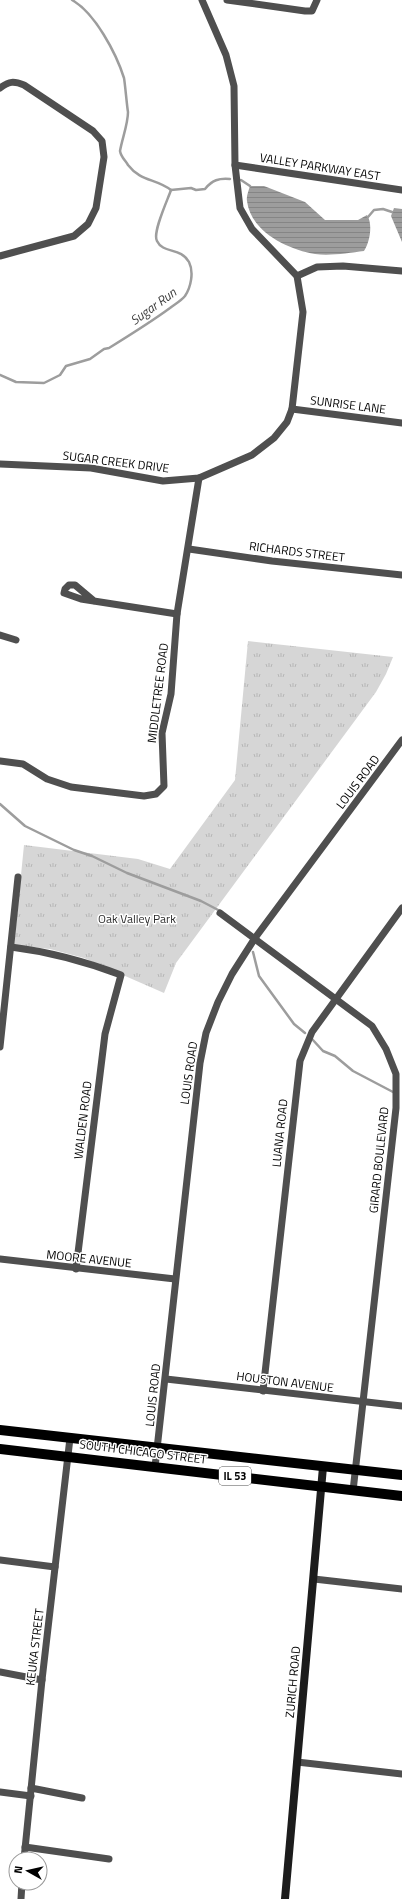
<svg xmlns="http://www.w3.org/2000/svg" width="402" height="1899" font-family="'Titillium Web',sans-serif">
<style>
.park{fill:url(#park-tufts)}
.water{fill:url(#water-rules)}
.lines{fill:none;stroke-linecap:round;stroke-linejoin:round}
.stream{stroke:#9d9d9d;stroke-width:2.5}
.street{stroke:#4f4f4f;stroke-width:7}
.secondary{stroke:#1c1c1c;stroke-width:8}
.primary{stroke:#000;stroke-width:10}
.labels{text-anchor:middle;stroke-width:3;stroke-linejoin:round;paint-order:stroke}
.shield{fill:#fff;stroke:#4c4c4c;stroke-width:1}
.shield-label{font-size:11px;font-weight:bold;fill:#000}
.street-label{font-size:12px;fill:#000;stroke:#fff}
.park-label{font-size:12px;fill:#2d2d2d;stroke:#fff}
.water-label{font-size:13px;font-style:italic;fill:#3e3e3e;stroke:#fff}
</style>
<defs>
<pattern id="park-tufts" width="24" height="20" patternUnits="userSpaceOnUse"><rect width="24" height="20" fill="#d6d6d6"/><path d="M3 7l-1-3M5 7V3M7 7l1-3M15 17l-1-3M17 17v-4M19 17l1-3" fill="none" stroke="#b6b6b6"/></pattern>
<pattern id="water-rules" width="6" height="5" patternUnits="userSpaceOnUse"><rect width="6" height="5" fill="#9d9d9d"/><path d="M0 2.5h6" fill="none" stroke="#858585"/></pattern>
</defs>
<rect width="100%" height="100%" fill="#fff"/>
<!-- park -->
<polygon class="park" points="248,641 393,657 386,674 376,692 176,963 164,993 84,958 50,949 14,945 24,845 138,859 170,869 235,780"/>
<!-- water -->
<g class="water">
<path d="M250,186h14l41,16 20,18h33l9,-5c6,9 3,27 -3,36 -15,2 -34,5 -49,3 -28,-5 -64,-22 -68,-53 -1,-5 2,-11 3,-15z"/>
<polygon points="394,208 402,209 402,242 391,216"/>
</g>
<g class="lines">
<!-- stream -->
<g class="stream">
<path d="M72,0c23,13 44,53 52,78 1,5 3,29 4,34 0,12 -6,27 -8,39 1,6 5,9 8,14 13,17 27,13 43,25"/>
<polyline points="241,180 250,186"/>
<path d="M171,190l20,-2 5,2 9,-1c7,-9 14,-11 25,-10"/>
<polyline points="368,217 374,210 383,209 392,212"/>
<path d="M0,375l16,7 28,1 16,-8 6,-9 24,-7 14,-10 5,-1c21,-13 42,-26 61,-40 5,-4 11,-7 15,-12 6,-9 9,-24 4,-34 -8,-15 -26,-8 -32,-21 -5,-8 11,-42 14,-51"/>
<polyline points="0,804 25,826 74,850 92,856 127,873 201,901 222,912"/>
<polyline points="253,952 259,976 294,1024 305,1033"/>
<polyline points="312,1039 323,1051 335,1056 353,1071 393,1092"/>
</g>
<!-- street -->
<g class="street">
<polyline points="227,0 305,11 312,11 317,0"/>
<path d="M0,88c9,-7 14,-7 24,-3l69,46 9,10 2,16 -8,51 -8,16 -14,12 -74,20"/>
<polyline points="235,165 402,190"/>
<polyline points="297,276 317,267 343,266 402,271"/>
<polyline points="292,409 402,423"/>
<polyline points="0,464 91,468 163,481 199,478 252,455 274,438 287,422 292,409 303,312 297,276 252,229 240,208 235,165 234,86 226,55 202,0"/>
<polyline points="189,549 272,561 402,575"/>
<polyline points="94,601 75,585 69,585 65,589 64,593 81,599 177,614"/>
<polyline points="0,635 16,640"/>
<polyline points="0,761 23,764 47,779 71,787 144,796 156,794 164,786 162,733 171,694 177,614 199,478"/>
<polyline points="220,913 372,1026 386,1049 396,1074 396,1108 353,1491"/>
<path d="M11,947c40,5 73,14 110,28l-16,59 -29,235"/>
<polyline points="0,1047 18,877"/>
<polyline points="0,1259 175,1279"/>
<polyline points="166,1379 402,1406"/>
<polyline points="263,1391 300,1061 312,1032 402,908"/>
<polyline points="155,1467 200,1063 206,1033 218,1002 232,974 255,938 402,740"/>
<polyline points="0,1560 55,1567"/>
<polyline points="314,1579 402,1589"/>
<polyline points="0,1672 42,1680"/>
<polyline points="297,1762 402,1774"/>
<polyline points="31,1788 82,1798"/>
<polyline points="0,1792 31,1796"/>
<polyline points="25,1847 109,1859"/>
<polyline points="24,1859 42,1680 70,1438"/>
<polyline points="21,1899 22,1883"/>
</g>
<!-- secondary -->
<polyline class="secondary" points="285,1899 323,1467"/>
<!-- primary -->
<g class="primary">
<polyline points="0,1430 402,1475"/>
<polyline points="0,1449 402,1496"/>
</g>
</g>
<g class="labels">
<!-- shield labels -->
<rect class="shield" x="219" y="1467" width="32" height="18" rx="3"/>
<g class="shield-label">
<text x="235" y="1480">IL 53</text>
</g>
<!-- street labels -->
<g class="street-label">
<text transform="translate(320 167) rotate(9)" y="4">VALLEY PARKWAY EAST</text>
<text transform="translate(348 405) rotate(7)" y="4">SUNRISE LANE</text>
<text transform="translate(116 462) rotate(7)" y="4">SUGAR CREEK DRIVE</text>
<text transform="translate(297 552) rotate(7)" y="4">RICHARDS STREET</text>
<text transform="translate(158 693) rotate(-83)" y="4">MIDDLETREE ROAD</text>
<text transform="translate(358 782) rotate(-53)" y="4">LOUIS ROAD</text>
<text transform="translate(189 1073) rotate(-82)" y="4">LOUIS ROAD</text>
<text transform="translate(83 1120) rotate(-83)" y="4">WALDEN ROAD</text>
<text transform="translate(280 1133) rotate(-84)" y="4">LUANA ROAD</text>
<text transform="translate(379 1160) rotate(-84)" y="4">GIRARD BOULEVARD</text>
<text transform="translate(89 1259) rotate(6)" y="4">MOORE AVENUE</text>
<text transform="translate(285 1382) rotate(7)" y="4">HOUSTON AVENUE</text>
<text transform="translate(153 1395) rotate(-84)" y="4">LOUIS ROAD</text>
<text transform="translate(143 1452) rotate(7)" y="4">SOUTH CHICAGO STREET</text>
<text transform="translate(35 1647) rotate(-83)" y="4">KEUKA STREET</text>
<text transform="translate(293 1682) rotate(-85)" y="4">ZURICH ROAD</text>
</g>
<!-- park labels -->
<g class="park-label">
<text x="137" y="923">Oak Valley Park</text>
</g>
<!-- water labels -->
<g class="water-label">
<text transform="translate(153 306) rotate(-36)" y="5">Sugar Run</text>
</g>
</g>
<!-- north arrow -->
<g transform="translate(28 1871) rotate(278)"><circle r="19" fill="#ffffff" stroke="#999999"/>
<path d="M0-3L7 15L0 10L-7 15Z" fill="#000000"/>
<text y="-6" font-size="11" font-weight="bold" text-anchor="middle" fill="#000000">N</text>
</g>
</svg>
